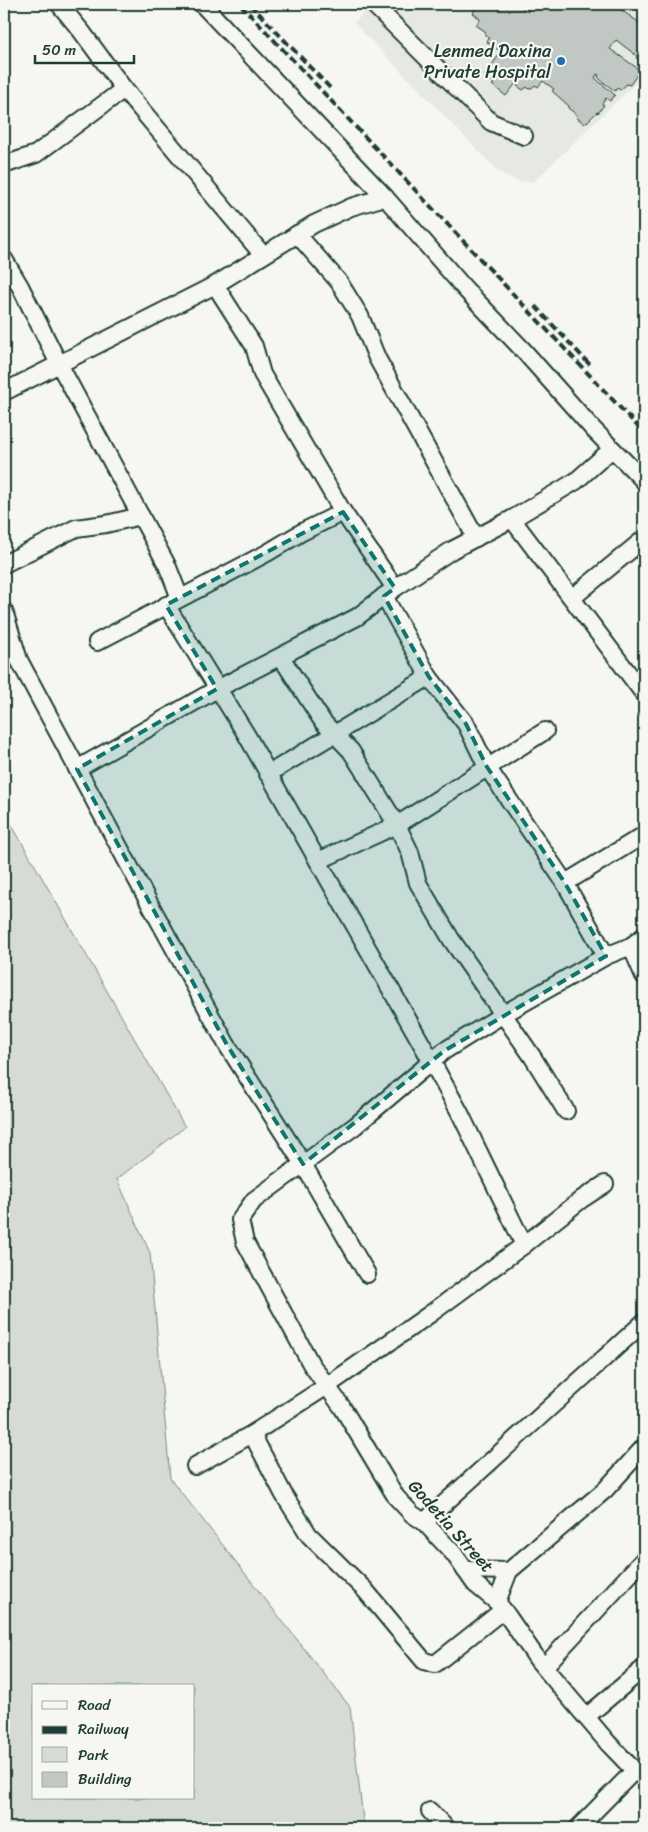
<svg xmlns="http://www.w3.org/2000/svg" width="648" height="1832" font-family="Sriracha,sans-serif">
<style>
.built{fill:#e6e8e4}
.green{fill:#d6dbd6;stroke:#7a8c85;fill-rule:evenodd}
.building{fill:#c1c8c3;stroke:#1f3d34}
.lines{fill:none;stroke-linecap:round;stroke-linejoin:round}
.minor-casing{stroke:#1f3d34;stroke-width:20}
.minor{stroke:#f6f6f2;stroke-width:16}
.rail{stroke:#1f3d34;stroke-width:4;stroke-dasharray:8 4;stroke-linecap:butt}
.marked{fill:#0f766e;fill-opacity:0.2;stroke:#0f766e;stroke-width:4;stroke-dasharray:10 6;stroke-linejoin:round}
.poi-dot{fill:#1f6fb2;stroke:#f6f6f2;stroke-width:2}
.labels{text-anchor:middle;stroke-width:4.5;stroke-linejoin:round;paint-order:stroke}
.poi-label{font-size:18px;fill:#1f3d34;stroke:#f6f6f2;text-anchor:end}
.street-label{font-size:18px;fill:#1f3d34;stroke:#f6f6f2}
</style>
<rect width="100%" height="100%" fill="#f6f6f2"/>
<filter id="ink" filterUnits="userSpaceOnUse"><feTurbulence type="fractalNoise" baseFrequency=".02" numOctaves="2"/><feDisplacementMap in="SourceGraphic" scale="10" xChannelSelector="R" yChannelSelector="G"/><feConvolveMatrix kernelMatrix="1 2 1 2 8 2 1 2 1" color-interpolation-filters="sRGB"/></filter>
<g filter="url(#ink)">
<!-- built -->
<polygon class="built" points="372,4 644,4 644,75 534,181 521,182 505,176 497,170 354,23"/>
<!-- green -->
<path class="green" d="M4,808l2,7 179,312 -68,52 33,74 20,225 180,229 14,121h-360zM34,1686h160v112h-160z"/>
<!-- building -->
<polygon class="building" points="472,4 517,4 528,12 526,4 613,4 644,26 644,64 636,58 637,56 616,40 610,49 640,70 630,85 627,84 620,90 617,88 615,91 603,82 598,77 599,75 597,74 595,78 615,95 610,101 606,98 602,104 604,105 598,113 597,112 585,124 576,117 577,115 568,108 569,106 552,91 554,89 543,81 538,87 535,85 533,87 529,89 527,87 523,90 517,86 521,80 519,79 506,96 492,85 494,83 484,76 499,55 498,53 500,51 487,42 489,38 484,34 486,32 476,25 480,19 473,13 475,10 470,7"/>
<g class="lines">
<!-- minor casing -->
<g class="minor-casing">
<g id="minor">
<polyline points="59,4 82,32 124,89 263,255"/>
<polyline points="202,4 385,197 466,290 523,350 593,429 644,481"/>
<polyline points="373,4 491,122 524,136"/>
<polyline points="4,165 36,154 124,89"/>
<polyline points="297,234 339,282 360,316 377,358 476,538"/>
<polyline points="4,259 20,286 59,364 167,565 180,598"/>
<polyline points="215,285 254,346 262,374 343,512 395,588"/>
<polyline points="4,392 215,285 314,224 351,207 385,197"/>
<polyline points="512,519 644,694"/>
<polyline points="4,564 76,528 106,524 141,516"/>
<polyline points="384,596 429,677 466,724 487,767 565,883 606,956"/>
<polyline points="572,598 644,539"/>
<polyline points="166,605 246,734 432,1062 459,1111 524,1245"/>
<polyline points="4,611 19,660 146,897 227,1045 303,1164 367,1274"/>
<polyline points="97,642 267,553 302,532 343,512"/>
<polyline points="281,657 323,722 351,751 397,825 410,852 418,883 451,939 532,1056 566,1111"/>
<polyline points="77,769 217,689 357,617 395,588 452,550 512,519 576,481 612,449"/>
<polyline points="268,774 429,677"/>
<polyline points="318,861 397,825 545,731"/>
<polyline points="565,883 644,835"/>
<polyline points="644,936 631,946 606,956 502,1015 444,1051 355,1126 254,1200 240,1220 245,1242 311,1364 342,1407 396,1497 412,1514 424,1522 454,1554 475,1584 497,1602 507,1615 538,1660 569,1697 608,1743 629,1765 644,1778"/>
<polyline points="631,946 644,976"/>
<polyline points="252,1434 284,1495 309,1535 365,1590 424,1661 435,1664 503,1610"/>
<polyline points="195,1466 252,1434 327,1386 430,1314 524,1245 582,1199 605,1184"/>
<polyline points="424,1522 644,1322"/>
<polyline points="465,1570 509,1571"/>
<polyline points="497,1602 509,1571 605,1490 644,1447"/>
<polyline points="544,1667 644,1559"/>
<polyline points="586,1717 644,1668"/>
<polyline points="430,1811 446,1828"/>
<polyline points="578,1828 635,1770"/>
</g>
</g>
<!-- minor -->
<use href="#minor" class="minor"/>
<!-- rail -->
<g class="rail">
<polyline points="240,4 644,433"/>
<polyline points="250,4 331,89"/>
<polyline points="535,306 591,366"/>
</g>
</g>
</g>
<!-- marked area -->
<path class="marked" d="M343,512l52,76 -11,8 45,81 37,47 21,43 78,116 41,73 -162,95 -141,113 -76,-119 -150,-276 140,-80 -51,-84z"/>
<!-- markers -->
<circle class="poi-dot" cx="561" cy="61" r="5"/>
<g class="labels">
<!-- poi labels -->
<g class="poi-label">
<text x="551" y="57">Lenmed Daxina<tspan x="551" dy="21">Private Hospital</tspan></text>
</g>
<!-- street labels -->
<g class="street-label">
<text transform="translate(451 1526) rotate(48)" y="6">Godetia Street</text>
</g>
</g>
<!-- margin -->
<rect width="648" height="1832" fill="none" stroke="#f6f6f2" stroke-width="20"/>
<rect x="10" y="10" width="628" height="1812" fill="none" stroke="#1f3d34" stroke-width="2" filter="url(#ink)"/>
<!-- legend -->
<rect x="32" y="1684" width="162" height="115" fill="#f6f6f2" stroke="#a0aca6"/>
<rect x="42" y="1701" width="25" height="8" fill="#f6f6f2" stroke="#a0aca6"/>
<text x="78" y="1710" font-size="15" fill="#1f3d34">Road</text>
<rect x="42" y="1726" width="25" height="8" fill="#1f3d34" stroke="#a0aca6"/>
<text x="78" y="1734" font-size="15" fill="#1f3d34">Railway</text>
<rect x="42" y="1747" width="25" height="15" fill="#d6dbd6" stroke="#a0aca6"/>
<text x="78" y="1760" font-size="15" fill="#1f3d34">Park</text>
<rect x="42" y="1772" width="25" height="15" fill="#c1c8c3" stroke="#a0aca6"/>
<text x="78" y="1784" font-size="15" fill="#1f3d34">Building</text>
<!-- scale -->
<path d="M35 55v8h99v-8" fill="none" stroke="#1f3d34" stroke-width="2.5"/>
<text x="42" y="55" font-size="15" fill="#1f3d34" stroke="#f6f6f2" stroke-width="4" paint-order="stroke">50 m</text>
</svg>
